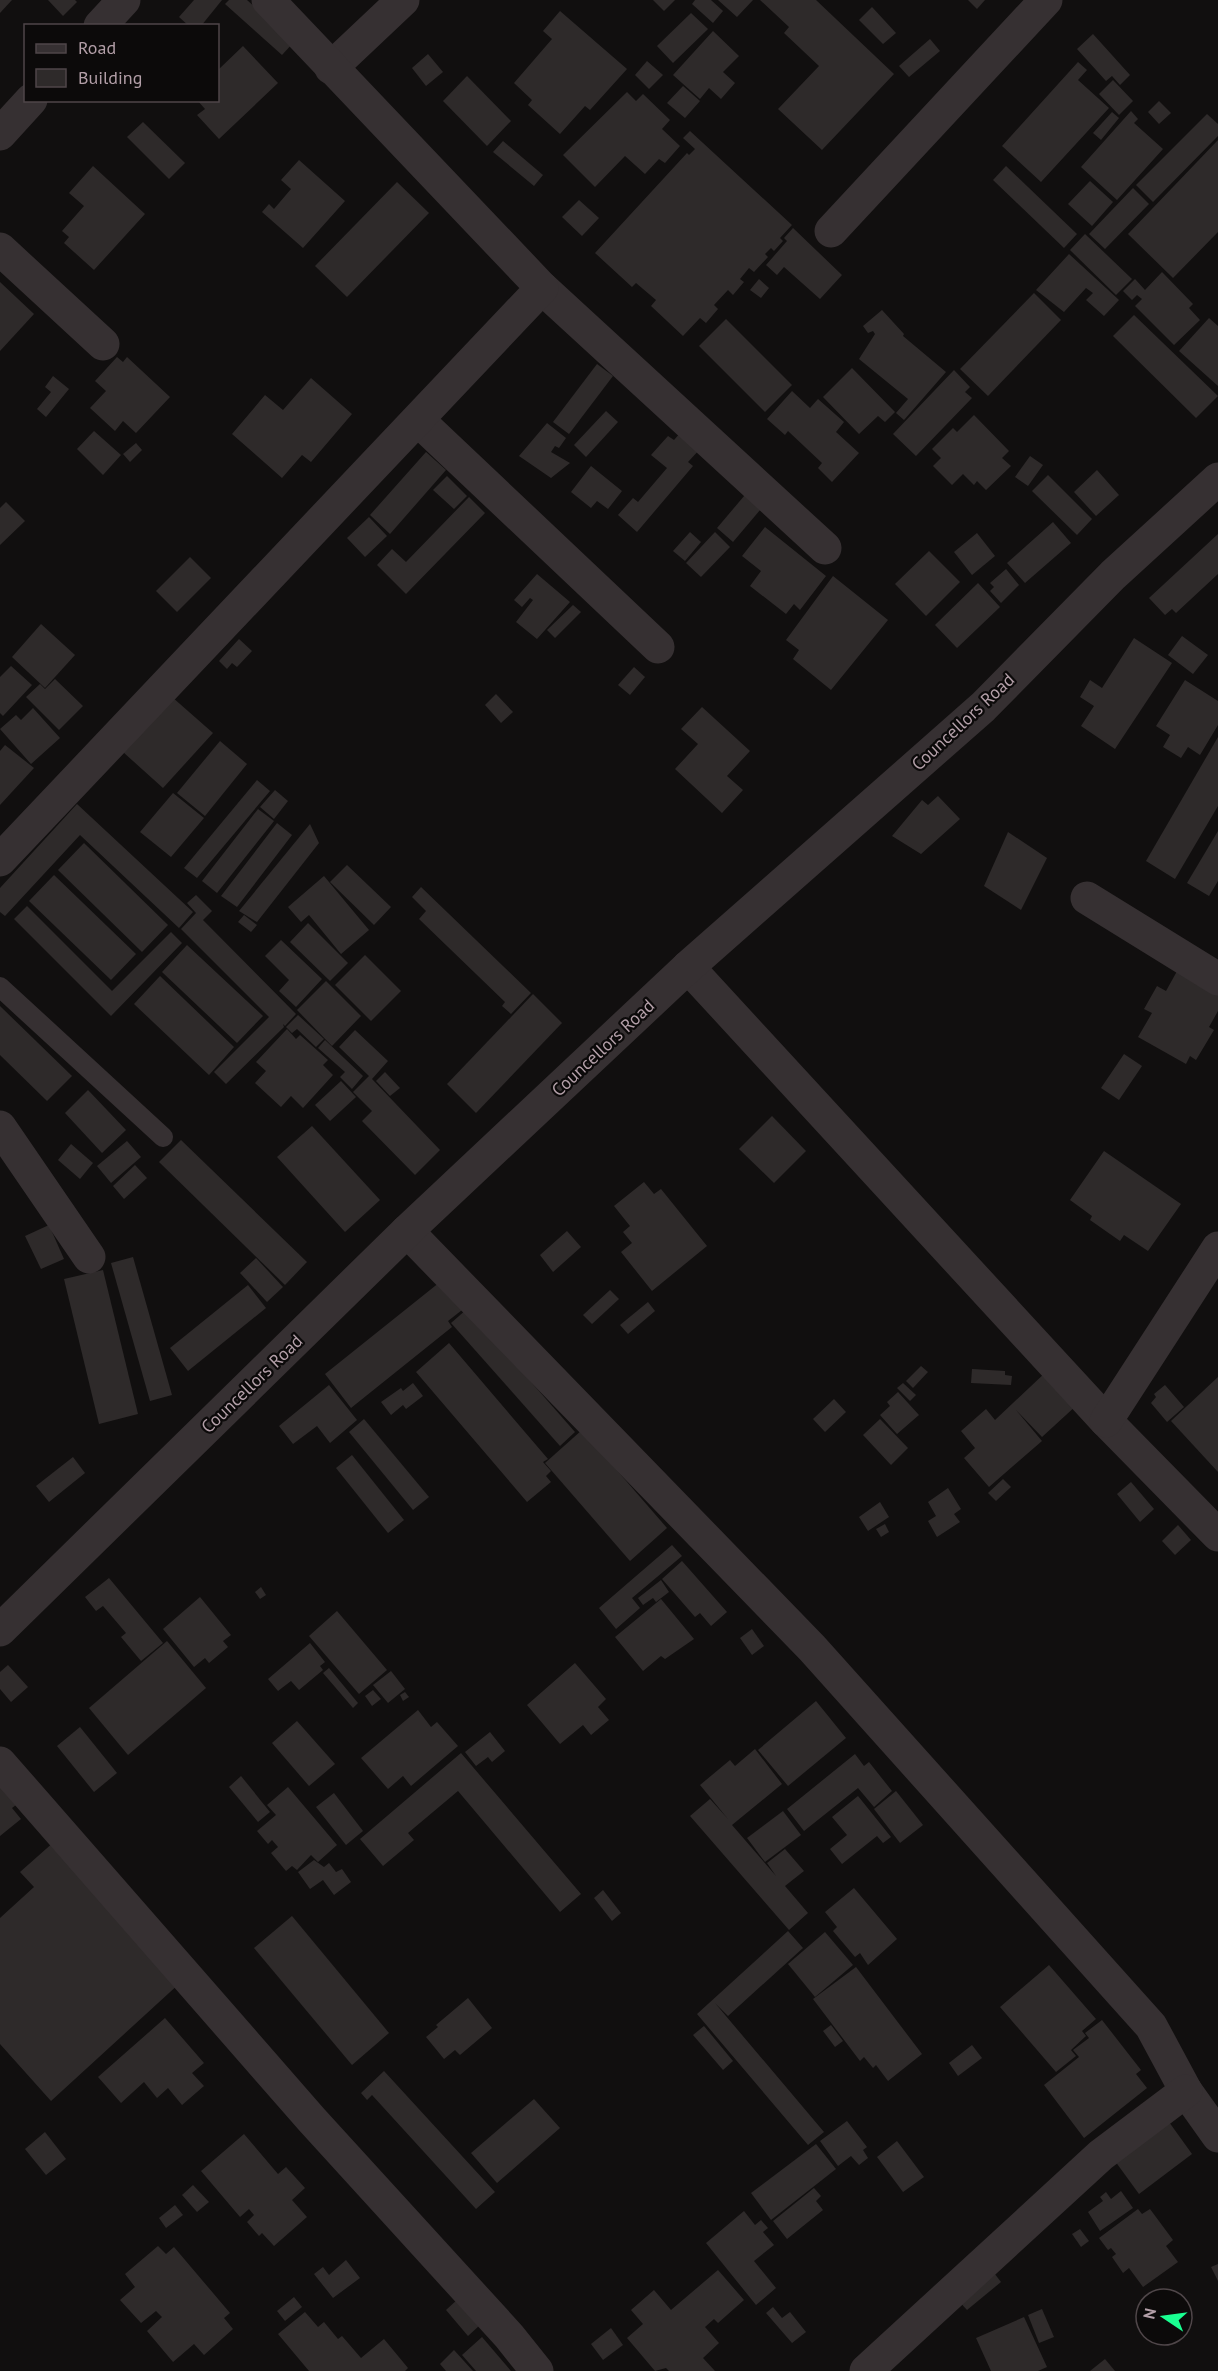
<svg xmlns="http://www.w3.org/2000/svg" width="1218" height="2371" font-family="'PT Sans',sans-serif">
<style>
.building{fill:#2e2a2a}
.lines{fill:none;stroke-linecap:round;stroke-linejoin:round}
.service{stroke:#363032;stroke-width:20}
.minor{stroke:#363032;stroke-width:33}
.labels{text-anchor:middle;stroke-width:4.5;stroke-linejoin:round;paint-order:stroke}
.street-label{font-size:18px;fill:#b39fa8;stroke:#0c0a0a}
</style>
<rect width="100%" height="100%" fill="#110f0f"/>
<!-- building -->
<g class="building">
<polygon points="0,0 12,0 0,13"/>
<polygon points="48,0 75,0 77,2 63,16"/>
<polygon points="194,0 222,0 201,26 189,26 179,17"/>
<polygon points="229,0 247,0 294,42 282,55 225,4"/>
<polygon points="653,0 675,0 664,11"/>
<polygon points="695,0 711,0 723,11 713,23 692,4"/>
<polygon points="718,0 753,0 737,17"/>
<polygon points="760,0 816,0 894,74 822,150 778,109 819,66 784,33 789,27"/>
<polygon points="968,0 985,0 977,9"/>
<polygon points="872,7 896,33 883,44 859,20"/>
<polygon points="560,11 627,69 590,110 585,106 560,134 528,105 532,100 514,83 552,39 543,31"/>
<polygon points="691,13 708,29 673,63 657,46"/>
<polygon points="713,31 739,56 723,72 735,83 721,99 709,88 700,99 673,75"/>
<polygon points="1093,34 1130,75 1120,85 1112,76 1106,81 1077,49"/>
<polygon points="930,39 940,51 909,77 899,66"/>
<polygon points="243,46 278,83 219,139 197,115 205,109 197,100 218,100 218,70"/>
<polygon points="428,54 443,72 426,86 412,68"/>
<polygon points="647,61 663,75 649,89 635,75"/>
<polygon points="1078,62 1087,70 1078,80 1109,108 1041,182 1002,146"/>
<polygon points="467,76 511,121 487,146 443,101"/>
<polygon points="1113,80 1133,101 1119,115 1099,94"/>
<polygon points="683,86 700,101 685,118 667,103"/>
<polygon points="627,92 636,101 643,94 670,120 662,129 680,146 665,163 659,159 645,174 625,156 595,187 563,155"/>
<polygon points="1159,101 1171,113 1159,124 1148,112"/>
<polygon points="1131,111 1138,119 1134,123 1163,149 1117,200 1081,167"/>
<polygon points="1112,112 1119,118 1101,140 1093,133"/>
<polygon points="1207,114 1218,124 1218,136 1153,202 1136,185"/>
<polygon points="143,122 185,163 169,179 127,137"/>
<polygon points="690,131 792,225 780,238 783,241 774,251 771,248 765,254 768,257 754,272 749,268 740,279 744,282 733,295 728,290 714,305 718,309 706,323 700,318 683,336 651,306 656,300 636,283 632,287 595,253 687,153 689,155 695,149 683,138"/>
<polygon points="1218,140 1218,232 1173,278 1128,234"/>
<polygon points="503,141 543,175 534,186 493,152"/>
<polygon points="299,160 345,201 303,248 262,212 269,204 274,209 291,189 281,180"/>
<polygon points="93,166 145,214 94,270 64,243 69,237 62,231 84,206 69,193"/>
<polygon points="1006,166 1077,234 1064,248 993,180"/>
<polygon points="1090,181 1113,202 1092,226 1068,204"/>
<polygon points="397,182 429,213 347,297 315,266"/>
<polygon points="1133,188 1149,204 1105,249 1089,234"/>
<polygon points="579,200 599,218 582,236 562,217"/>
<polygon points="793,228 842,275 820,299 784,267 777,275 766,265 787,241 784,238"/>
<polygon points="1085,234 1132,279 1116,295 1070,250"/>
<polygon points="1069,254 1119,300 1104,316 1086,300 1093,293 1086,288 1064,312 1036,290"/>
<polygon points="1162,272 1193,304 1189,308 1200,320 1174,345 1135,306 1142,299 1137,295 1132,300 1123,291 1135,279 1145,290"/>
<polygon points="759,279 769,288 761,298 750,290"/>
<polygon points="0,282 34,314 0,351"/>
<polygon points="1034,293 1061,320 988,396 960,369"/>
<polygon points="882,310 904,334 903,336 946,372 904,420 896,413 908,399 859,359 875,334 873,331 868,333 863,326"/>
<polygon points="1134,315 1218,396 1196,418 1113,336"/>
<polygon points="1209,318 1218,326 1218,386 1179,351"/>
<polygon points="726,319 792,385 765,412 699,346"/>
<polygon points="117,357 123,362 127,357 170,397 136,433 123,421 115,431 90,408 106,391 95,381"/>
<polygon points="597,364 613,376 569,434 553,422"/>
<polygon points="852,368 895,412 885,422 878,416 859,434 823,397"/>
<polygon points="954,370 970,387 965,392 972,398 916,456 893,434"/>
<polygon points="53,376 69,389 46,417 37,409 51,392 45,387"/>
<polygon points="311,378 352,414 311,462 302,455 282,478 232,434 265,395 283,410"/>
<polygon points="792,391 810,408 818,399 844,422 836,432 859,453 832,482 818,468 822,463 788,431 785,435 767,419"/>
<polygon points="606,411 618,422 586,457 574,445"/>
<polygon points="974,415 1009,451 1002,458 1011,466 986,490 977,481 974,485 963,474 952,485 933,466 941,458 932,449 953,428 957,432"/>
<polygon points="547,423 566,438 559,448 555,446 551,452 570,463 551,478 519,456"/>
<polygon points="94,431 121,455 103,475 77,449"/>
<polygon points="681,432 700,449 688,462 693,466 637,532 618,515 633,498 638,502 667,468 651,455 668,436 674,440"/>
<polygon points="136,443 142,450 130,462 123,454"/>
<polygon points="426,452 446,470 390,534 370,515"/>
<polygon points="1030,456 1043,465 1028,486 1015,477"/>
<polygon points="591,466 622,491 608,509 597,501 591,508 571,492"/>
<polygon points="1097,470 1119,495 1096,516 1074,492"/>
<polygon points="1048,475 1092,519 1077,535 1032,491"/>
<polygon points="447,476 467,496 454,509 433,490"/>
<polygon points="750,489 766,503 733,542 717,528"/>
<polygon points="469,497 485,513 406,594 377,565 392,549 406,562"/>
<polygon points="6,502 25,521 0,545 0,508"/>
<polygon points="369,517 387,536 365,557 347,538"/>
<polygon points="1053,522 1071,543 1025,583 1007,563"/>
<polygon points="765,527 826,576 800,610 794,604 786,614 750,586 761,571 742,556"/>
<polygon points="690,532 701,542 685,561 673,551"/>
<polygon points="715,532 730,547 701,577 686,563"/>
<polygon points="977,533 995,556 972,575 954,552"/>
<polygon points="1218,534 1218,574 1176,613 1172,609 1165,615 1149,598"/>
<polygon points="929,551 960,582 926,616 895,584"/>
<polygon points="190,557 211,578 177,612 156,591"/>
<polygon points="1006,569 1019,585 1001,603 990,591 994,587 990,583"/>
<polygon points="537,574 570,602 537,639 516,622 533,600 530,598 522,607 514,600"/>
<polygon points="833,576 888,620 831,690 793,659 799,650 786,640"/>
<polygon points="978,583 1000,607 957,648 935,625"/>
<polygon points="573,605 581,612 555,638 547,630"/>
<polygon points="41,624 75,655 45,688 12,657"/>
<polygon points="1182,636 1208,655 1193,674 1168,655"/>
<polygon points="1134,638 1172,663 1115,749 1081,726 1094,706 1080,697 1090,680 1102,688"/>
<polygon points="239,639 252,651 237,667 232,663 227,669 219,661"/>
<polygon points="11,666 32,685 3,716 0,713 0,677"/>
<polygon points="634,667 645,677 630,695 618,685"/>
<polygon points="55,679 83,706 59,730 26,697 40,684 45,689"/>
<polygon points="1185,680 1218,701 1218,725 1200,755 1188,747 1181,758 1163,747 1170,735 1156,726"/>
<polygon points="496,694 513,712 501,723 485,705"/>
<polygon points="172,697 213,733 163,788 123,752"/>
<polygon points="702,707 750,751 727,776 743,790 722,813 675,769 698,744 681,729"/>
<polygon points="33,708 60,738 31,764 0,729 16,715 21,720"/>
<polygon points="1218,737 1218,806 1175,879 1146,861"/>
<polygon points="220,741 247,764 205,816 177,793"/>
<polygon points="5,745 34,768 0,805 0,751"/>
<polygon points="257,780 270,791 197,878 184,868"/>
<polygon points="275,790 288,801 274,819 260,807"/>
<polygon points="173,793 204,818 171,857 140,832"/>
<polygon points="938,796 960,819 921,854 892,836 922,800 928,805"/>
<polygon points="77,804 193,912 179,928 80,835 5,916 0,912 0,888"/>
<polygon points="258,809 274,821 217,893 202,881"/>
<polygon points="277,823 292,835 237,907 221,896"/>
<polygon points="310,824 319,843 257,922 239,911"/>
<polygon points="1218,831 1218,881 1209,896 1187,883"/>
<polygon points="1008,832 1047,858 1021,910 984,886"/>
<polygon points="84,843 168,925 142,952 58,870"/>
<polygon points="347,865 391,907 374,925 330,882"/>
<polygon points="54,875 136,954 111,980 29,901"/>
<polygon points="324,876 369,930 341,954 309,915 301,922 288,907"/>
<polygon points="421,887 531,993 511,1014 502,1006 505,1002 419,919 426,911 412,897"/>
<polygon points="196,895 212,911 203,920 296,1014 285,1026 283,1024 284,1027 226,1084 214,1072 269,1017 181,929 196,913 187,903"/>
<polygon points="27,906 112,991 171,932 182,943 111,1016 14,919"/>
<polygon points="244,915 257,925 251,932 238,922"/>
<polygon points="308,923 348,963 330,981 290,942"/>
<polygon points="281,940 322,979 296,1007 279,991 289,980 265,956"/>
<polygon points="187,945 263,1016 237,1043 162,972"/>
<polygon points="365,955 401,991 371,1021 335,985"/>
<polygon points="1181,964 1218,986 1218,1011 1209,1027 1214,1030 1196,1060 1190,1056 1186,1064 1138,1037 1152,1013 1144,1009 1157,986 1166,991"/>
<polygon points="160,976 234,1047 209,1075 134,1004"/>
<polygon points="326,981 361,1016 332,1046 297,1010"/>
<polygon points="533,994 562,1023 476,1113 447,1084"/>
<polygon points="0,1006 72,1076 47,1101 0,1055"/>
<polygon points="298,1015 324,1039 316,1047 297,1029 292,1033 286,1027"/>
<polygon points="287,1029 296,1039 300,1035 328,1060 323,1065 333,1075 303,1108 291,1096 281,1107 255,1083 266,1071 256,1062"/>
<polygon points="355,1030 388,1061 372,1079 440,1150 415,1175 362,1121 372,1111 353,1092 369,1076 339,1047"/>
<polygon points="325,1040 363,1076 352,1089 340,1077 345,1072 318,1048"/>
<polygon points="1124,1054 1142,1066 1119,1100 1101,1088"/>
<polygon points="385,1072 400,1088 390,1096 376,1081"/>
<polygon points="341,1081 356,1097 330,1121 315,1105"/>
<polygon points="88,1090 126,1130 102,1153 65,1113"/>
<polygon points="772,1116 806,1151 774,1183 739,1149"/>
<polygon points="312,1126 380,1200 345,1232 277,1157"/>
<polygon points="181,1140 307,1262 285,1285 159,1162"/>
<polygon points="127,1141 141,1157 111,1183 97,1166"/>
<polygon points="71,1144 93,1163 80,1179 58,1160"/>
<polygon points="1104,1151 1181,1204 1148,1251 1124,1235 1120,1241 1090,1220 1092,1216 1070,1200"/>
<polygon points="135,1165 147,1178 124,1199 113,1186"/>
<polygon points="644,1182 654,1194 661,1189 707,1246 652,1291 621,1252 632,1243 623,1232 630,1226 614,1206"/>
<polygon points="49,1225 64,1259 41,1269 25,1236"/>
<polygon points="567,1231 581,1247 553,1272 540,1255"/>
<polygon points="133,1257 172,1395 150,1401 111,1263"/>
<polygon points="256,1258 283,1287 267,1302 240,1273"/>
<polygon points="103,1270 138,1414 99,1424 64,1279"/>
<polygon points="440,1282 462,1310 448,1321 452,1327 351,1408 325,1374"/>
<polygon points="248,1285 266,1308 188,1371 170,1348"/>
<polygon points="610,1290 619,1299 592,1324 583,1315"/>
<polygon points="648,1302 655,1311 628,1334 620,1325"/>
<polygon points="467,1309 575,1432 560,1446 451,1323"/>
<polygon points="449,1343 548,1459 543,1462 551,1471 546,1476 551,1482 527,1502 416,1372"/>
<polygon points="921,1366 928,1372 913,1388 906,1381"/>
<polygon points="972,1369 1005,1371 1005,1375 1012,1376 1011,1385 971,1383"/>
<polygon points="1047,1371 1078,1404 1042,1437 1016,1410 1042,1441 989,1487 964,1458 975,1448 961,1431 986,1409 995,1420"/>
<polygon points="1218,1377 1218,1472 1171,1421"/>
<polygon points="413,1383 423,1396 406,1409 403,1405 391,1415 381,1402 401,1388 403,1391"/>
<polygon points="903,1383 916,1395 910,1401 897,1388"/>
<polygon points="329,1385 357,1420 330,1443 317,1426 293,1444 279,1426"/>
<polygon points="1165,1385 1184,1407 1167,1422 1151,1403 1156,1397 1154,1394"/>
<polygon points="898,1392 919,1415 897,1434 880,1415 890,1406 887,1402"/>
<polygon points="834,1399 846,1412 825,1432 813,1419"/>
<polygon points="364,1419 429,1497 413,1510 349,1432"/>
<polygon points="880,1419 908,1448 891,1465 863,1435"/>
<polygon points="582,1430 667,1528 630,1561 545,1463"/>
<polygon points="352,1455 404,1520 388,1533 336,1468"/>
<polygon points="73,1457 85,1473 49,1502 36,1486"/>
<polygon points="1003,1479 1011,1487 996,1501 988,1493"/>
<polygon points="1131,1482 1154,1509 1140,1522 1117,1494"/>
<polygon points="948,1488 961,1509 954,1514 960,1522 937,1537 928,1521 936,1516 928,1502"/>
<polygon points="880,1502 889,1517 868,1531 859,1517"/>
<polygon points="885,1524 889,1532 881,1537 876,1529"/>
<polygon points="1178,1525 1191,1540 1175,1555 1162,1541"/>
<polygon points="672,1545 682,1556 632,1598 640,1608 616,1629 599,1608"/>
<polygon points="682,1561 727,1612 711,1626 700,1613 695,1617 662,1579"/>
<polygon points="109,1578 163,1643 141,1661 121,1637 126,1633 103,1606 96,1611 85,1597"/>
<polygon points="661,1580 669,1592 656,1602 653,1598 643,1605 638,1598"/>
<polygon points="261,1587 266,1595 260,1599 255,1592"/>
<polygon points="200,1597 231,1635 223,1641 228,1647 209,1663 205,1658 194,1667 163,1629"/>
<polygon points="661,1599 694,1639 665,1659 661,1656 643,1671 615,1637"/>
<polygon points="337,1611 387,1670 359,1694 309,1636"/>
<polygon points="752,1629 764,1646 752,1655 740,1638"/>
<polygon points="167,1641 206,1688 128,1755 89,1708"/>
<polygon points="310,1643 325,1662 320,1666 323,1670 299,1690 291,1681 278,1691 268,1679"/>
<polygon points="575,1663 606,1699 598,1707 609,1720 591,1735 583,1725 560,1744 527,1705"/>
<polygon points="8,1665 28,1687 11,1702 0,1689 0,1672"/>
<polygon points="329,1668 358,1703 353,1708 323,1673"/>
<polygon points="391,1671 405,1689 388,1703 373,1685"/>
<polygon points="373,1690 381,1699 372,1706 365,1696"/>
<polygon points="405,1692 409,1697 403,1701 400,1695"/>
<polygon points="816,1701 846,1738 788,1786 758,1750"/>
<polygon points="418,1710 431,1727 437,1722 458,1746 411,1786 403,1776 388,1789 361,1758"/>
<polygon points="297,1721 335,1764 309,1786 272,1743"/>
<polygon points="80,1727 117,1773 94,1792 57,1746"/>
<polygon points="490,1732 505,1751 492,1762 488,1757 476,1766 465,1752"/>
<polygon points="755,1749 782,1784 732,1825 776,1876 767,1863 785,1849 804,1871 785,1886 808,1913 789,1930 690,1816 710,1799 728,1819 700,1785 730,1760 735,1766"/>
<polygon points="461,1753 581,1894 560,1912 458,1791 408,1833 414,1840 383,1866 360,1839"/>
<polygon points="855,1754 864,1766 869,1762 892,1791 874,1807 858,1788 804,1831 787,1809"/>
<polygon points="241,1776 270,1812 258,1822 229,1787"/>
<polygon points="0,1778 20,1802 12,1808 21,1819 0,1836"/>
<polygon points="288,1787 337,1845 318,1862 311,1855 297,1870 292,1866 286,1871 271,1853 278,1847 272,1840 268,1844 257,1831 276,1815 267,1805"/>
<polygon points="896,1791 923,1825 900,1843 874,1809"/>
<polygon points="334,1793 363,1831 346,1845 316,1807"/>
<polygon points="858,1796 891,1837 883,1843 877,1836 842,1864 830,1849 847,1835 832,1817"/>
<polygon points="783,1811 801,1835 765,1862 747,1838"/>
<polygon points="55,1841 181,1982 51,2101 0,2044 0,1918 34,1887 20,1872"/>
<polygon points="314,1860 324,1867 329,1863 336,1872 342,1869 351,1882 334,1895 323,1880 310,1889 298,1872"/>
<polygon points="854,1888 897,1939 868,1965 860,1953 855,1957 833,1931 837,1927 825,1912"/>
<polygon points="603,1890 621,1913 612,1921 594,1898"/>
<polygon points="292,1916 389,2033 352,2065 254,1948"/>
<polygon points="788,1931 803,1948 728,2016 715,2003 824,2132 808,2145 697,2014"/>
<polygon points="825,1932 853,1965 815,1997 788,1964"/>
<polygon points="1049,1965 1096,2019 1082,2031 1086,2036 1071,2050 1076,2056 1056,2072 1000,2007"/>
<polygon points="856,1967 922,2054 888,2081 876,2065 873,2068 864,2057 860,2061 813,1999"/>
<polygon points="468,1998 492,2028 460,2055 455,2050 444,2059 426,2037 438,2027 436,2025"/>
<polygon points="165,2018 204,2063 192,2073 204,2086 182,2105 168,2088 157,2098 144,2082 121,2103 98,2077"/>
<polygon points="1102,2020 1141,2070 1136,2074 1147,2088 1084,2138 1044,2085 1079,2057 1073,2050 1089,2038 1085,2033"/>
<polygon points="831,2025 843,2041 835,2047 823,2031"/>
<polygon points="704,2026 733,2061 723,2070 693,2035"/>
<polygon points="972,2045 982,2058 958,2076 949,2063"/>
<polygon points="384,2071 495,2192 476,2209 372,2095 367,2100 361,2093"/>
<polygon points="534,2099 560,2128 497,2183 471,2153"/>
<polygon points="1164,2115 1192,2154 1139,2194 1115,2161"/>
<polygon points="847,2121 867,2147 863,2150 868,2158 859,2165 851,2156 838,2166 820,2141"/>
<polygon points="45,2132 66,2159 46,2175 25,2149"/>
<polygon points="244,2134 278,2174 286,2167 305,2188 292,2200 307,2217 274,2246 262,2233 259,2236 247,2222 254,2215 249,2209 240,2217 201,2171"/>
<polygon points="897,2141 924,2177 903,2192 877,2157"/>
<polygon points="816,2144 836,2169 771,2220 751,2193"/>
<polygon points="193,2185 209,2202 197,2212 182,2195"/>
<polygon points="814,2188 821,2196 816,2201 823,2210 787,2239 773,2221"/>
<polygon points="1121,2191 1133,2208 1100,2231 1088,2212 1103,2201 1100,2197 1106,2192 1111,2199"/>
<polygon points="175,2205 183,2215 166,2228 159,2218"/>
<polygon points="1138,2209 1142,2214 1150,2209 1173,2240 1166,2246 1178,2262 1143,2287 1129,2268 1123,2273 1112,2257 1116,2254 1111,2248 1108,2250 1099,2238"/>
<polygon points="744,2211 755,2225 761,2220 768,2228 763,2232 774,2245 754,2261 776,2288 756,2305 706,2243"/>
<polygon points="1080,2229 1089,2241 1081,2247 1072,2234"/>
<polygon points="158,2246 166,2254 174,2247 230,2313 224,2318 233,2329 204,2355 194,2344 173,2362 147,2331 162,2317 156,2311 141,2323 120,2300 135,2287 125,2274"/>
<polygon points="346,2260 360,2278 333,2298 314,2274 323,2267 329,2275"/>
<polygon points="1218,2264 1218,2281 1211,2267"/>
<polygon points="991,2269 1001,2282 967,2310 956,2298"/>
<polygon points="718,2270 744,2300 718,2323 714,2319 705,2327 719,2343 703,2358 715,2371 669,2371 666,2368 655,2371 627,2338 643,2324 631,2310 654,2290 671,2310"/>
<polygon points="294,2297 302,2307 285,2321 277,2311"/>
<polygon points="458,2299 480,2325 468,2336 446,2310"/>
<polygon points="773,2307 782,2318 790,2312 806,2332 792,2343 766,2313"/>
<polygon points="1042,2309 1054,2337 1039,2343 1028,2315"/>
<polygon points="305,2312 318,2327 324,2322 338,2339 342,2336 361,2358 384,2339 408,2368 405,2371 309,2371 278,2334"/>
<polygon points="1024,2317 1047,2367 1038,2371 991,2371 976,2338"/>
<polygon points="611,2328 623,2345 603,2360 591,2344"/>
<polygon points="482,2337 511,2371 476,2371 462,2355"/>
<polygon points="454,2350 473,2371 446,2371 440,2364"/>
<polygon points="1105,2359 1115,2371 1090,2371"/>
</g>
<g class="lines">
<!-- service -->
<polyline class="service" points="0,987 163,1137"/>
<!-- minor -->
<g class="minor">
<polyline points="100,26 124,0"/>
<polyline points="331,68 403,0"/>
<polyline points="0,134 31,100"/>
<polyline points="831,231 1046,0"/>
<polyline points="0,249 103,344"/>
<polyline points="542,288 825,548"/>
<polyline points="418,420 658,647"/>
<polyline points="0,860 542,288 268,0"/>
<polyline points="1087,898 1218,979"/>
<polyline points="688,967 1106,1421 1218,1535"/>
<polyline points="0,1127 89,1257"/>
<polyline points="407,1231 812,1648 1151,2026 1186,2091 1218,2136"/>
<polyline points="1106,1421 1218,1248"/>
<polyline points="0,1630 407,1231 688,967 983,707 1113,575 1218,479"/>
<polyline points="0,1763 312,2120 509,2336 537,2371"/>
<polyline points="866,2371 1101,2155 1186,2091"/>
</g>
</g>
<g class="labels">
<!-- street labels -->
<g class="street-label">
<text transform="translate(963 722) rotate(-43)" y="6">Councellors Road</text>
<text transform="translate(603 1048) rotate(-43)" y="6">Councellors Road</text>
<text transform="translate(252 1384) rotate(-44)" y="6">Councellors Road</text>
</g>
</g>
<!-- legend -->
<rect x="24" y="24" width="195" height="78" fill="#0c0a0a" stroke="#4f4649" stroke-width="1.5"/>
<rect x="36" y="44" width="30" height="9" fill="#363032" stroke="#4f4649" stroke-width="1.5"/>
<text x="78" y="54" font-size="18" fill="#b39fa8">Road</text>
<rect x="36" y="69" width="30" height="18" fill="#2e2a2a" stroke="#4f4649" stroke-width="1.5"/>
<text x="78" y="84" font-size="18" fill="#b39fa8">Building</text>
<!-- north arrow -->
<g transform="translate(1164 2317) rotate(283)"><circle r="28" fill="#0c0a0a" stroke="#4f4649" stroke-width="1.5"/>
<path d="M0-4.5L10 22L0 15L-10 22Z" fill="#19ff91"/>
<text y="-9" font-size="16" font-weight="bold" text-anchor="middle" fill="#b39fa8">N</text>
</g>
</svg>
